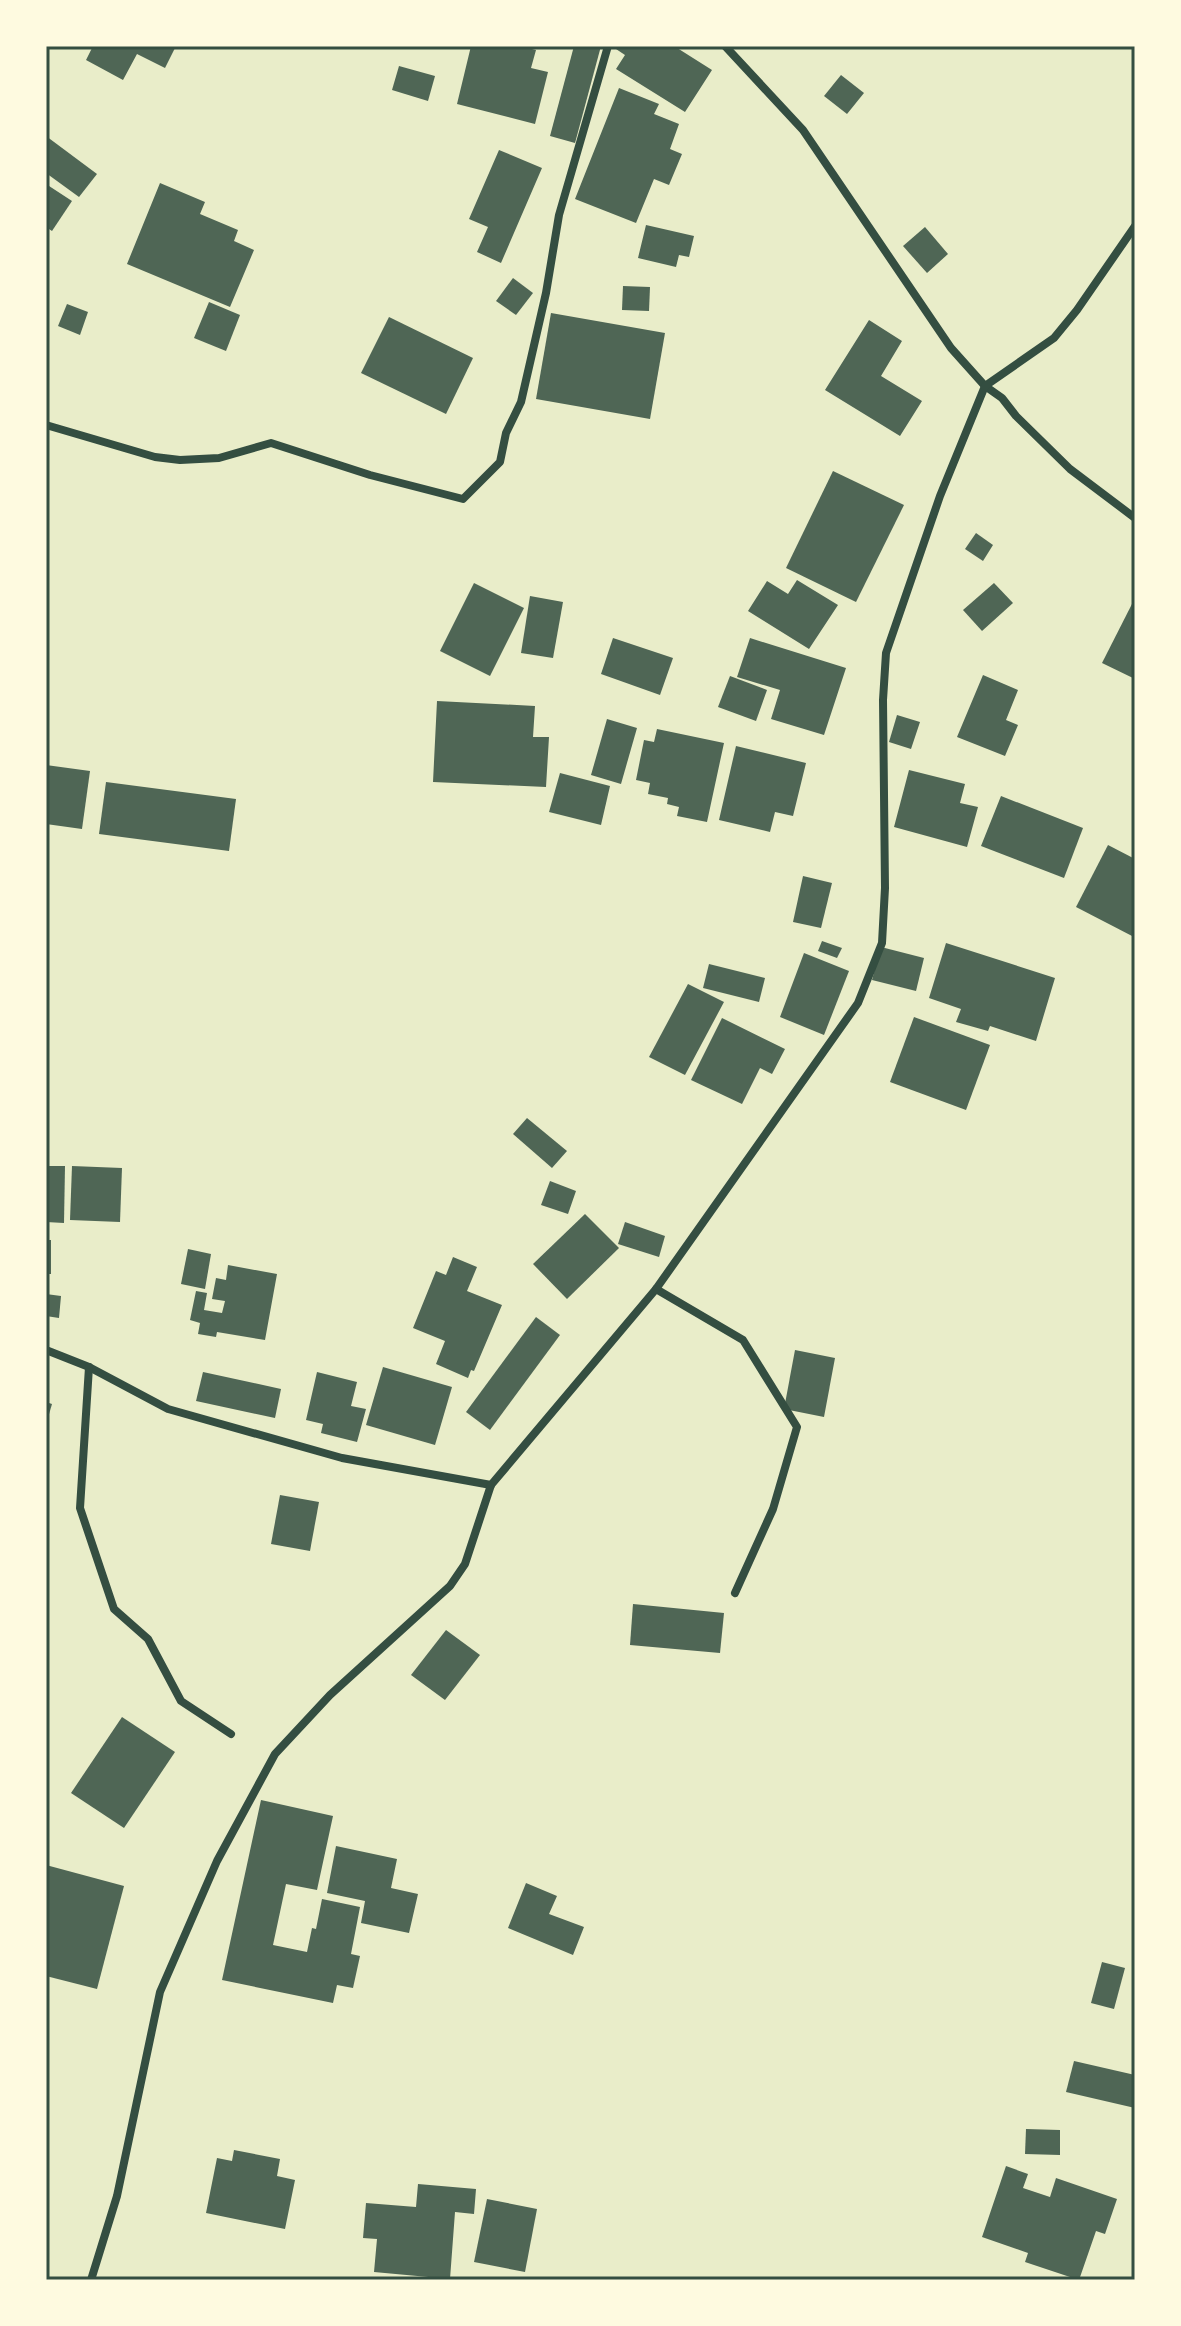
<svg xmlns="http://www.w3.org/2000/svg" width="1181" height="2326" font-family="'Golos Text',sans-serif">
<style>
.building{fill:#4f6655}
.lines{fill:none;stroke-linecap:round;stroke-linejoin:round}
.minor{stroke:#344e41;stroke-width:8}
.neatline{fill:none;stroke:#344e41;stroke-width:3}
</style>
<rect width="100%" height="100%" fill="#e9edc9"/>
<!-- building -->
<g class="building">
<polygon points="93,46 176,46 165,68 137,54 123,80 86,60"/>
<polygon points="471,46 520,46 536,50 531,68 548,72 535,124 457,104"/>
<polygon points="574,46 601,46 575,143 550,136"/>
<polygon points="618,46 674,46 712,70 685,112 616,69 625,55 616,49"/>
<polygon points="399,66 435,76 428,101 392,90"/>
<polygon points="841,75 864,93 847,114 824,96"/>
<polygon points="619,88 659,104 654,114 679,124 670,149 682,154 669,185 654,179 636,223 575,199"/>
<polygon points="46,136 97,174 79,197 46,173"/>
<polygon points="499,150 542,168 501,263 477,252 488,227 469,219"/>
<polygon points="160,183 205,202 200,214 238,230 234,241 254,250 230,307 127,264"/>
<polygon points="46,184 72,201 52,231 46,227"/>
<polygon points="646,225 694,236 689,257 679,255 676,267 638,258"/>
<polygon points="925,227 948,254 927,273 903,246"/>
<polygon points="513,278 533,293 516,315 496,301"/>
<polygon points="623,286 650,287 649,311 622,310"/>
<polygon points="209,302 240,315 226,351 194,338"/>
<polygon points="67,304 88,312 80,335 58,326"/>
<polygon points="551,313 665,333 650,419 536,399"/>
<polygon points="389,317 473,358 446,414 361,373"/>
<polygon points="869,320 902,341 881,376 922,401 900,436 825,390"/>
<polygon points="833,471 904,505 856,602 786,568"/>
<polygon points="976,533 993,545 983,561 965,549"/>
<polygon points="797,580 838,605 809,649 748,611 767,581 788,594"/>
<polygon points="474,583 524,608 490,676 440,651"/>
<polygon points="994,583 1013,603 982,631 963,610"/>
<polygon points="530,596 563,602 553,658 521,653"/>
<polygon points="1135,598 1135,679 1102,663"/>
<polygon points="613,638 673,658 660,695 601,674"/>
<polygon points="750,638 846,668 824,735 771,719 780,690 737,677"/>
<polygon points="983,675 1018,690 1006,720 1018,725 1005,756 957,737"/>
<polygon points="730,676 767,690 756,721 718,707"/>
<polygon points="437,701 535,706 533,737 549,737 546,787 433,782"/>
<polygon points="897,715 920,722 911,749 889,742"/>
<polygon points="607,719 637,728 621,784 591,775"/>
<polygon points="657,729 724,743 707,822 677,816 679,807 667,804 668,798 648,794 650,783 636,780 644,740 654,742"/>
<polygon points="736,746 806,763 793,816 775,812 770,832 719,820"/>
<polygon points="46,765 90,771 82,829 46,824"/>
<polygon points="909,770 965,784 960,803 978,807 967,847 894,827"/>
<polygon points="560,773 610,786 601,825 549,812"/>
<polygon points="106,782 236,799 229,851 99,834"/>
<polygon points="1001,796 1083,828 1064,878 981,846"/>
<polygon points="1108,845 1135,859 1134,937 1076,907"/>
<polygon points="803,876 832,883 821,928 793,922"/>
<polygon points="822,941 842,948 837,958 818,951"/>
<polygon points="946,943 1055,978 1036,1041 990,1026 988,1031 956,1022 961,1009 929,998"/>
<polygon points="881,947 924,958 916,991 872,980"/>
<polygon points="804,953 849,971 824,1035 780,1017"/>
<polygon points="709,964 765,978 759,1002 703,988"/>
<polygon points="688,984 724,1002 685,1075 649,1057"/>
<polygon points="914,1017 990,1045 966,1110 890,1082"/>
<polygon points="722,1018 785,1049 772,1074 760,1068 742,1104 691,1080"/>
<polygon points="527,1118 567,1151 552,1168 513,1134"/>
<polygon points="46,1166 65,1166 64,1223 46,1222"/>
<polygon points="72,1166 122,1168 120,1222 70,1220"/>
<polygon points="550,1181 576,1191 568,1214 541,1205"/>
<polygon points="585,1214 619,1248 567,1299 533,1264"/>
<polygon points="625,1222 665,1236 659,1257 618,1244"/>
<rect x="46" y="1240" width="5" height="34"/>
<polygon points="188,1249 211,1254 205,1289 181,1284"/>
<polygon points="453,1257 477,1267 467,1291 502,1305 474,1371 471,1370 468,1378 436,1364 445,1341 413,1328 436,1271 446,1275"/>
<polygon points="228,1265 277,1274 265,1340 217,1332 216,1337 198,1334 200,1323 190,1320 196,1291 207,1293 204,1310 222,1313 225,1301 212,1299 216,1278 226,1280"/>
<polygon points="46,1294 61,1296 59,1318 46,1316"/>
<polygon points="536,1317 560,1335 490,1430 466,1412"/>
<polygon points="795,1350 835,1358 824,1417 784,1409"/>
<polygon points="383,1367 452,1387 435,1445 366,1425"/>
<polygon points="203,1372 281,1389 275,1418 196,1401"/>
<polygon points="317,1372 357,1382 351,1406 366,1409 357,1442 321,1433 323,1424 306,1420"/>
<polygon points="46,1402 52,1404 47,1421 46,1421"/>
<polygon points="280,1495 319,1502 310,1551 271,1544"/>
<polygon points="633,1604 724,1613 720,1653 630,1645"/>
<polygon points="446,1630 480,1655 445,1700 411,1675"/>
<polygon points="122,1717 175,1752 124,1828 71,1793"/>
<polygon points="261,1800 333,1816 317,1890 286,1884 273,1945 307,1952 312,1928 316,1929 322,1899 360,1907 351,1954 360,1956 353,1988 337,1985 333,2003 222,1980"/>
<polygon points="336,1846 397,1859 391,1888 418,1894 409,1933 361,1923 365,1901 327,1893"/>
<polygon points="46,1865 124,1886 97,1989 46,1976"/>
<polygon points="526,1883 557,1896 549,1914 584,1927 573,1955 508,1928"/>
<polygon points="1102,1962 1125,1968 1114,2009 1091,2003"/>
<polygon points="1074,2061 1135,2075 1135,2108 1066,2092"/>
<polygon points="1026,2129 1060,2130 1060,2155 1025,2154"/>
<polygon points="234,2150 280,2159 277,2176 295,2180 285,2229 206,2213 217,2158 232,2161"/>
<polygon points="1006,2166 1028,2174 1023,2188 1050,2197 1056,2178 1117,2199 1105,2234 1096,2231 1079,2280 1025,2262 1028,2253 982,2237"/>
<polygon points="418,2184 476,2189 474,2214 455,2212 450,2279 374,2272 377,2239 363,2238 366,2203 416,2207"/>
<polygon points="487,2199 537,2209 525,2272 474,2262"/>
</g>
<g class="lines">
<!-- minor -->
<g class="minor">
<polyline points="725,46 803,130 951,348 985,386 1002,398 1016,416 1070,469 1135,518"/>
<polyline points="46,425 155,457 180,460 219,458 271,443 370,475 463,499 500,462 506,433 521,402 546,293 559,215 608,46"/>
<polyline points="656,1289 743,1340 797,1427 773,1509 735,1593"/>
<polyline points="46,1350 89,1367 168,1409 342,1458 491,1485"/>
<polyline points="89,1367 80,1508 114,1609 148,1639 181,1701 231,1734"/>
<polyline points="91,2280 117,2196 160,1992 217,1861 275,1754 330,1695 450,1586 465,1564 491,1485 656,1289 858,1003 882,943 885,888 883,700 886,653 940,496 985,386 1054,338 1077,310 1135,226"/>
</g>
</g>
<!-- border -->
<rect width="1181" height="2326" fill="none" stroke="#fefae0" stroke-width="96"/>
<rect x="48" y="48" width="1085" height="2230" class="neatline"/>
</svg>
